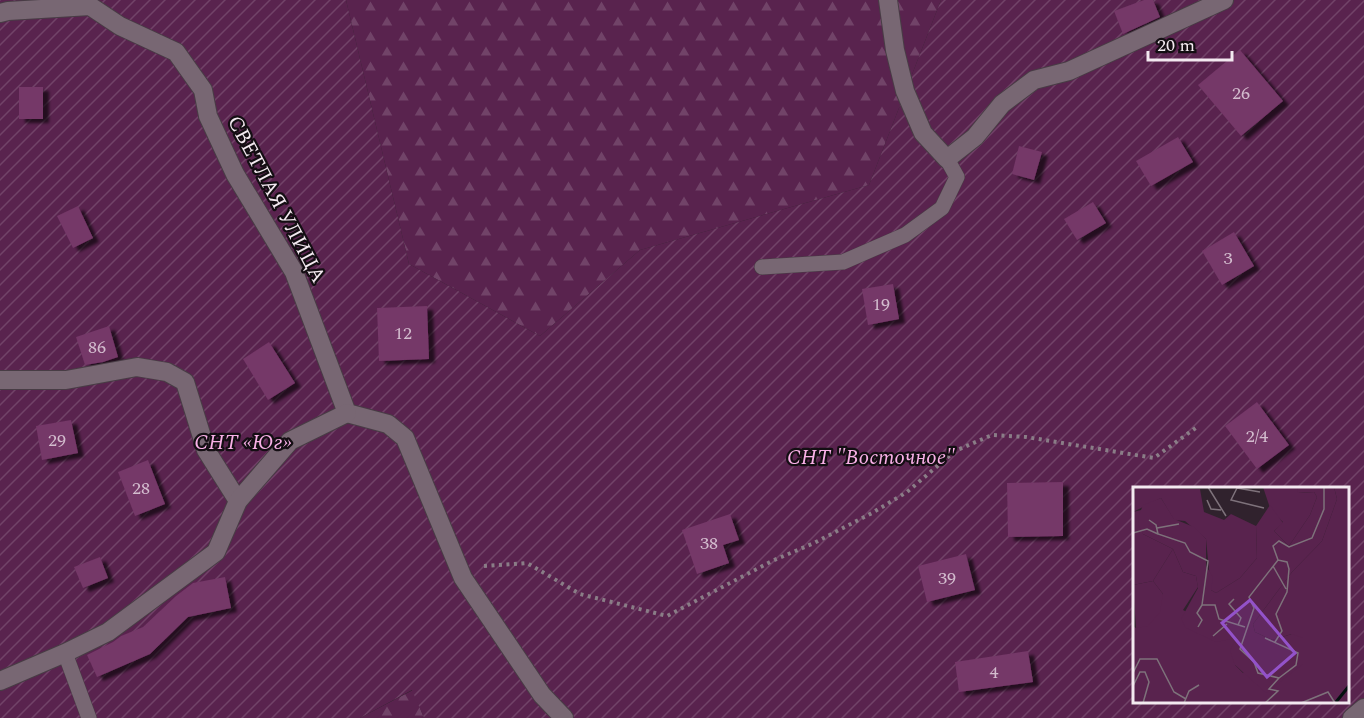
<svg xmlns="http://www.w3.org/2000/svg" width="1364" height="718" font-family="Spectral,serif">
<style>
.forest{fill:url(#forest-firs)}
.garden{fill:url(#garden-furrows);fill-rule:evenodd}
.building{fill:#743767;filter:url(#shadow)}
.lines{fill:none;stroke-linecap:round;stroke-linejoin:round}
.lane-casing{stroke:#483d45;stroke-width:16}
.street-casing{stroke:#483d45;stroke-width:20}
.path{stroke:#8a7d87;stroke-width:4;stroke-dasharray:3 4.5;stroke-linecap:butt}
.lane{stroke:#786773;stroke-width:15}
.street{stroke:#786773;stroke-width:18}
.labels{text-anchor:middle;stroke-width:4.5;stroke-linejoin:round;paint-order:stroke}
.number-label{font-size:18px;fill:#d3bcce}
.street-label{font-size:21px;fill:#f3e9f0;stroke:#140e13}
.park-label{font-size:21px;font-style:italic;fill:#f9b0e7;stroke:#140e13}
.inset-river{fill:none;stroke:#03100f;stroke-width:3}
.inset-road{fill:none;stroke:#7e727b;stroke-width:1.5}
.view{fill:#9352c9;fill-opacity:0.15;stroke:#9352c9;stroke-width:3}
.inset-edge{fill:none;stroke:#f3e9f0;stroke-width:3}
</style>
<defs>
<pattern id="forest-firs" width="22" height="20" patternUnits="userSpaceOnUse" patternTransform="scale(1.5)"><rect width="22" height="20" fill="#59234e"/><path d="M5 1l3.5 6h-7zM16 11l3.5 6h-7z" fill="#714368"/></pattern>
<pattern id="garden-furrows" width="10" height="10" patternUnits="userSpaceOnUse" patternTransform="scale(1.5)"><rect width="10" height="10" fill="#59234e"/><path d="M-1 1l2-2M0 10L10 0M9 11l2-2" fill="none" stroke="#714368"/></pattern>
<filter id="shadow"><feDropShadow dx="6" dy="4" stdDeviation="1.5" flood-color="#0009"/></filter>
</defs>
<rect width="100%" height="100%" fill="#30222d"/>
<!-- forest -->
<g class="forest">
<polygon points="346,0 941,0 869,185 640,250 540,336 409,264"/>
<polygon points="413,690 424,718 360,718"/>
</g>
<!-- garden -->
<path class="garden" d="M0,0h346l63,264 131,72 100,-86 229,-65 72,-185h423v718h-940l-12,-28 -52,28h-360zM1134,488h214v214h-214z"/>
<!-- building -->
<g class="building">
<polygon points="1144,0 1153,0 1160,17 1123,34 1114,11"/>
<polygon points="1240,50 1283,101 1241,136 1198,85"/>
<rect x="19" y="87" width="24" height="32"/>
<polygon points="1178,137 1193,162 1151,186 1136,161"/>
<polygon points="1019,146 1042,152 1034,180 1012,174"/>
<polygon points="1093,202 1106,223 1077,240 1064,219"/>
<polygon points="78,206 93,238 73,248 57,216"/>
<polygon points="1234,232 1254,266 1222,285 1202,251"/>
<polygon points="893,284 899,319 868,325 862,289"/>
<polygon points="427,306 429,359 379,361 377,308"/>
<polygon points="109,326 118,357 103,362 85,365 76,337"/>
<polygon points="269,342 295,383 268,400 243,359"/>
<polygon points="1257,402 1289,445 1257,469 1225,426"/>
<polygon points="71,420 78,453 42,460 36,426"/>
<polygon points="148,460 165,504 135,516 118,472"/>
<polygon points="1063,482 1063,536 1008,537 1007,483"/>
<polygon points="730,514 739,540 723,545 729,563 697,574 682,530"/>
<polygon points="966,554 975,590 927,602 918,566"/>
<polygon points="100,557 108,578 83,588 74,567"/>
<polygon points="225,577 231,608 188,617 150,654 97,677 87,655 113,642 121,636 143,627 176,596 193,583"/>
<polygon points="1028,651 1033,682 959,692 955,662"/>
</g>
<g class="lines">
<!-- lane casing -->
<g class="lane-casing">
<g id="lane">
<polyline points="762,267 843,262 905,235 942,208 957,177 947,159"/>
<polyline points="65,653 89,718"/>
</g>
</g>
<!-- street casing -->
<g class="street-casing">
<g id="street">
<polyline points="888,0 895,50 905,91 923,133 947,159 975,137 1002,104 1034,80 1069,71 1224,0"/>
<polyline points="0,13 8,11 90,6 120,26 176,52 203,90 208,116 235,174 294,272 347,413 388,424 405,438 463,578 542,695 564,718"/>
<polyline points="0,380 66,380 137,367 167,372 185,382 206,450 238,501"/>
<polyline points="0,681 65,653 108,632 216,552 238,501 290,441 347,413"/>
<polyline points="1352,718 1364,708"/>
</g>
</g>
<!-- path -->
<polyline class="path" points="484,566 527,563 580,594 667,616 772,561 814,543 872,513 907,492 955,451 992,435 1026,437 1154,458 1197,427"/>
<!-- lane -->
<use href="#lane" class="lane"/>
<!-- street -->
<use href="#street" class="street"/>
</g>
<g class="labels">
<!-- number labels -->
<g class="number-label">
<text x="1241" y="99">26</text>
<text x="1228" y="264">3</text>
<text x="881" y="310">19</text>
<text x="403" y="339">12</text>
<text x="97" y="353">86</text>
<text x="1257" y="442">2/4</text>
<text x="57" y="446">29</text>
<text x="141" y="494">28</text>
<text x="709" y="549">38</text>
<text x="947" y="584">39</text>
<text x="994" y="678">4</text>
</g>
<!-- street labels -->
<g class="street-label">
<text transform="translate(277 199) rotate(62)" y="7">СВЕТЛАЯ УЛИЦА</text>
</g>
<!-- park labels -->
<g class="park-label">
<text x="243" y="449">СНТ «Юг»</text>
<text x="871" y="464">СНТ "Восточное"</text>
</g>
</g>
<!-- overview -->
<g transform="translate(1133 487)">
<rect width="216" height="216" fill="#30222d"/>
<path d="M8,23l2,24 30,15 -20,32 -20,4v-73z" fill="#59234e"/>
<path d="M2,0l65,2 4,23 20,8 7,-6 25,12 1,32 -17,20 -24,15 -5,-3 -5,-51 -21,-18 -11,-1 -13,-22 -28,14zM130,0h34l2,6 15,-1 3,5 -7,18 -21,31 -15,-15 9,-9 -12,-11zM201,0h15v216h-216v-77l3,2 27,-34 -10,-13 20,-32 10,23 13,4 2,11 -15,23 54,28 -2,27 8,8 49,-39 -20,6 -17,-8 -2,-8 39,-52 30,-31 15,-42z" fill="#59234e"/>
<path d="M164,0h37l3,12 -15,42 -30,31 -39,52 2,8 17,8 20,-6 11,4v26l-37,29 -31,-28 -5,-14 6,-13 -20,4 -30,-14 -5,-9 17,-31 -2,-12 -13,-4 -10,-23 -30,-15 -5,-10 1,-9 4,-10 18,-7 13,21 20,8 12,12v27l7,11 -2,13 5,3 24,-15 17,-20 -1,-32 14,-21 13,18 -9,8 15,15 21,-31 7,-18 -3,-5 -16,1zM20,94l10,13 -3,18 -12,14 -12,2 -3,-43z" fill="#59234e"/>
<path class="inset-river" d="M203,215l13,-16"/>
<path class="inset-road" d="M75,0l18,29M104,1l-6,12 33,8M104,1l23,4M74,13l4,9 10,1M16,33l7,5 2,9 27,9 5,9 18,9 -6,44M24,41l22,-4M0,46l14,-4 11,5M145,73l-5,-14 6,-5 10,6 23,-9 12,-29v-22M140,79l13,23M101,112l-5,5 12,14 -3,7M69,118h13l4,14 26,8M65,140l4,-7 -5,-7 5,-8M80,149l14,-12M132,151l33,15 -2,12 -17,13M0,186l7,-14h17l17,33 12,7M0,199l7,-14h5l4,10 -6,21M51,216l5,-12 10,-6M132,216l13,-12 -9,-2 10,-11 -21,-5 -4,-11 -14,-13 14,-41 -5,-11 29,-37 9,2 2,7 -2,23 -11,22 6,17 -7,11M168,216l27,-11 7,11"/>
<path class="view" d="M117,113l45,53 -28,24 -45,-54z"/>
<rect width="216" height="216" class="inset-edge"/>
</g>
<!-- scale -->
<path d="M1148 51v9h84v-9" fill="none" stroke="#f3e9f0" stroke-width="3"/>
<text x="1157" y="51" font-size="18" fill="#f3e9f0" stroke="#140e13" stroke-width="4.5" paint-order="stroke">20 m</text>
</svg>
